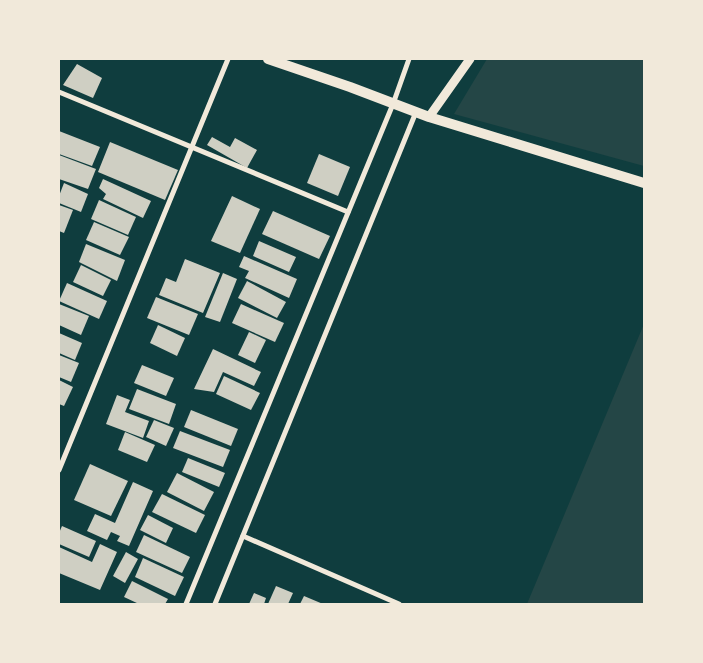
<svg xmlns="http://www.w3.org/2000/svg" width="703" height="663" font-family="Barlow,sans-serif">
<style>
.green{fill:#244646}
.building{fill:#cfcfc3}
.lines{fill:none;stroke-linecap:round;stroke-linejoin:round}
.minor{stroke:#f1e9da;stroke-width:5}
.tertiary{stroke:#f1e9da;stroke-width:9}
.secondary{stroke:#f1e9da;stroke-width:10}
</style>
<rect width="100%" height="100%" fill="#0f3d3e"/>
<!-- green -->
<g class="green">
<polygon points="487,59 644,59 644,166 454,114"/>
<polygon points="644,324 644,604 527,604"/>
</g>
<!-- building -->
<g class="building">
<polygon points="77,64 102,78 93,98 63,85"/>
<polygon points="59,131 100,147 92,166 59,154"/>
<polygon points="212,137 230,147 235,138 257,150 247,168 207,145"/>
<polygon points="110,142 178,170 165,200 98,172"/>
<polygon points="319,154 350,167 338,196 307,183"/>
<polygon points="59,155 96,169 88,189 59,179"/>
<polygon points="103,179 151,201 143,218 103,199 106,194 99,188"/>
<polygon points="64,183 88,194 81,212 59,203 59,196"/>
<polygon points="232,196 260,209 240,253 211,241"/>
<polygon points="99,200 136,217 128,235 91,219"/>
<polygon points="59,205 73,210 64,233 59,231"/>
<polygon points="273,211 330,236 319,259 262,234"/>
<polygon points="94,222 129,237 120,255 86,240"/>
<polygon points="259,241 296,257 289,272 253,256"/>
<polygon points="86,244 125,260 117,281 79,262"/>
<polygon points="244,256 297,279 289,298 245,278 249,271 239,267"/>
<polygon points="185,259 220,273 203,313 159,295 166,278 176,282"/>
<polygon points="81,265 111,280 103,296 73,282"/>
<polygon points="223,273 237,279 220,322 205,317"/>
<polygon points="247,281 286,302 277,318 238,298"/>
<polygon points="67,283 107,301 99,319 59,301"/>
<polygon points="156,297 198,314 189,335 147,318"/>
<polygon points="59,304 89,316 81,335 59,325"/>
<polygon points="241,304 284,323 275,342 232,323"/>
<polygon points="158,325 185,338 177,356 150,343"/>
<polygon points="249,332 266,340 255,363 238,355"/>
<polygon points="59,333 82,343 75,360 59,353"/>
<polygon points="213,349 261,372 254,386 223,372 214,392 194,389"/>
<polygon points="59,355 79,363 71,382 59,377"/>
<polygon points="142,365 174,378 166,396 134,383"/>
<polygon points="224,376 260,393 251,410 216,394"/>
<polygon points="59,380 73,387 64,406 59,404"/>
<polygon points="137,389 176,404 169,424 129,409"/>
<polygon points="117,395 130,400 125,412 149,421 143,438 106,424"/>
<polygon points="191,410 238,429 231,446 184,427"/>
<polygon points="154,420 174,428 166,446 146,437"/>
<polygon points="180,431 230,450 223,467 173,448"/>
<polygon points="125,432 155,445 147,462 118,450"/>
<polygon points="188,458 225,473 219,487 182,472"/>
<polygon points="90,464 128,481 111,516 74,500"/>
<polygon points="177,473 214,492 204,511 167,492"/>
<polygon points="133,482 153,491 129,546 117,541 120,536 111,532 107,540 87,531 95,514 115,523"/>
<polygon points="162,494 205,515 196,533 152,512"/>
<polygon points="148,515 173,528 166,543 140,530"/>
<polygon points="62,526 96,541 89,557 59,544 59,533"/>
<polygon points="144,535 190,557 182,573 136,552"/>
<polygon points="100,544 117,552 100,590 59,573 59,547 92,562"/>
<polygon points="126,552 138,559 125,583 113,576"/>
<polygon points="143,558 184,577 175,596 135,577"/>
<polygon points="132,581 168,599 165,604 139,604 124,597"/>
<polygon points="276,586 293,593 288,604 268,604"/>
<polygon points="254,593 266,598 264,604 249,604"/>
<polygon points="304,596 323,604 300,604"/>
</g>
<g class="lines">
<!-- minor -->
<g class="minor">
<polyline points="59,92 348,212"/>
<polyline points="59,470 228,59"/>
<polyline points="243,536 399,604"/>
<polyline points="186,604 393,104 409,59"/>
<polyline points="215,604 416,112"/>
</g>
<!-- tertiary -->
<polyline class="tertiary" points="429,117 470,59"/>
<!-- secondary -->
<polyline class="secondary" points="268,59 350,87 429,117 644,183"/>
</g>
<!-- border -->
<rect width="703" height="663" fill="none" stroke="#f1e9da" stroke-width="120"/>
</svg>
